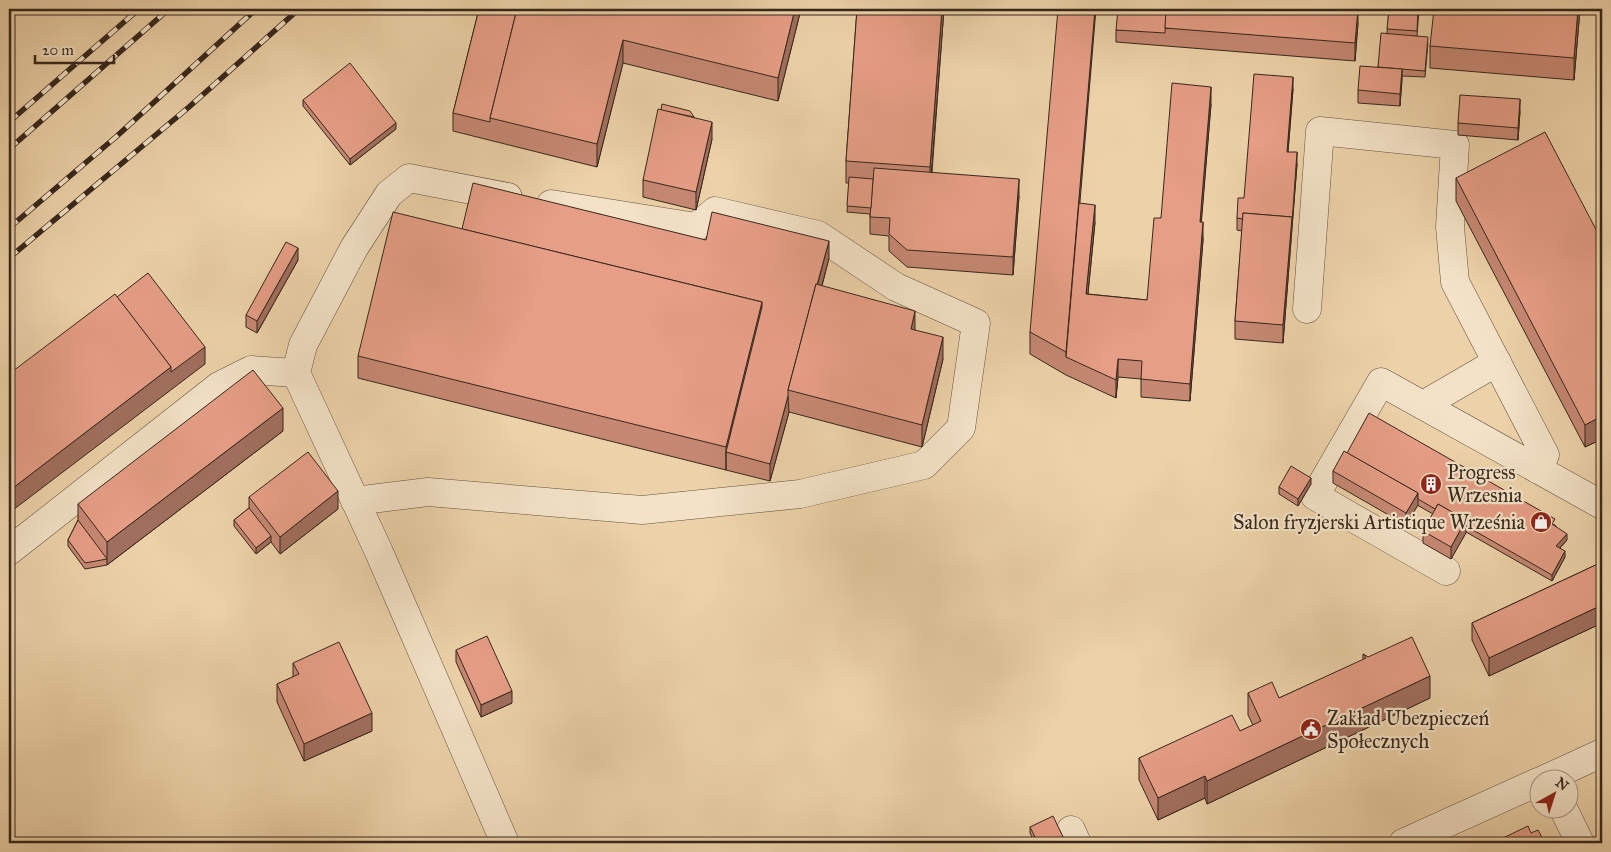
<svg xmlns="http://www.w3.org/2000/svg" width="1611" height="852" font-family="'IM FELL Great Primer',serif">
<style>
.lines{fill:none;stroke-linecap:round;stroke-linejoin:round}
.minor-casing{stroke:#645240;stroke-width:29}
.minor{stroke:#f3e2c7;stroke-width:28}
.rail-casing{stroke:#36271d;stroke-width:5.5}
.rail{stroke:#f3e2c7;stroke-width:4;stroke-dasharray:11;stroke-linecap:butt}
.wall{fill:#c68873;stroke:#36271d}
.shaded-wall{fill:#a16f5e;stroke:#36271d}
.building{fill:#e69e86;stroke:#36271d}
.labels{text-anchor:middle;stroke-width:4.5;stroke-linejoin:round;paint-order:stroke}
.poi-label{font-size:20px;fill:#36271d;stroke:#f3e2c7;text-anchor:start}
</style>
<rect width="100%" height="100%" fill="#edd2a9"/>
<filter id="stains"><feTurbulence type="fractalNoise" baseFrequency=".004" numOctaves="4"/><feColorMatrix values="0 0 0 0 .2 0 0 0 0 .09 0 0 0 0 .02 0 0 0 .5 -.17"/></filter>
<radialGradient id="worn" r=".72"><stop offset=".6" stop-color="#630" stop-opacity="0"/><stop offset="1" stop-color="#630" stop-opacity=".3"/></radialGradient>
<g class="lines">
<!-- minor casing -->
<g class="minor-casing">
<g id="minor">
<polyline points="1307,309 1320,131 1455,145 1450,227 1455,282 1545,455 1537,469"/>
<polyline points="1423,405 1497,362"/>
<polyline points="355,501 428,492 642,510 800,494 924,465 961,428 976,323 896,287 818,235 715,211 696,227 551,204"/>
<polyline points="9,551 219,386 251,370 296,373"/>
<polyline points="1446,571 1315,496 1381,382 1602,505"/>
<polyline points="1543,780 1602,753"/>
<polyline points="1564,810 1580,843"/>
<polyline points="1071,830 1077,843"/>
<polyline points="505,843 379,552 296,373 303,345 354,248 389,194 409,178 508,197"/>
<polyline points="1403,843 1538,782"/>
</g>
</g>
<!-- minor -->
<use href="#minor" class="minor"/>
<!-- rail casing -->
<g class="rail-casing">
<g id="rail">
<polyline points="9,122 139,9"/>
<polyline points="9,149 169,9"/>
<polyline points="9,228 117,136 256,9"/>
<polyline points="9,258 189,107 299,9"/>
</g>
</g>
<!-- rail -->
<use href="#rail" class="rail"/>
</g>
<!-- wall -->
<g class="wall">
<polygon points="479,9 801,9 778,101 623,63 597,167 453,131 453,113"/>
<polygon points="857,9 944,9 932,172 1019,196 1013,275 907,267 889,251 889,236 870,234 870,214 847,212 849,183 846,183 846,161"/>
<polygon points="1389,9 1419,9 1417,36 1428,43 1425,77 1402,76 1400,106 1358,103 1358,90 1378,67 1387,33"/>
<polygon points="1580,9 1574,80 1430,68 1430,46"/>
<polygon points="1358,23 1355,61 1116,42 1116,30"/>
<polygon points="1293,89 1288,152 1297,164 1283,343 1235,339 1235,321 1242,231 1237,230 1237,218 1244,198"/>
<polygon points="303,100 396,129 350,165 303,106"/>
<polygon points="1211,104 1201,222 1203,240 1190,401 1141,397 1141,379 1118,377 1116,398 1066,375 1030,354 1030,332 1080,203 1095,222 1088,294 1147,300 1161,218"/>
<polygon points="1520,111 1518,140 1458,135 1458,123"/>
<polygon points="694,117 712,139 696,210 643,197 643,180"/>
<polygon points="1456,178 1602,241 1602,439 1585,447 1456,201"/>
<polygon points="462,229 706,240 829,258 822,286 915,330 943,359 922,447 789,412 770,481 358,378 358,356"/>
<polygon points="298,260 257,333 246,327 246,315"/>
<polygon points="283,431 107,565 85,569 68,546 68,540 78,520 78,504"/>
<polygon points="1347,453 1555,525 1567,540 1560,548 1565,557 1552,581 1466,532 1451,559 1423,543 1423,531 1433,514 1417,505 1406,525 1333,483 1333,471"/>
<polygon points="1311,484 1298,506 1279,494 1279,487"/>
<polygon points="249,497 338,509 280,554 271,542 256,554 234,526 234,520 249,508"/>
<polygon points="1602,562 1602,623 1489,676 1472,640 1472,623"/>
<polygon points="456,650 512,703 481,717 456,662"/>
<polygon points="1363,654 1430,698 1207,804 1205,798 1158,820 1139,780 1139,758 1240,731 1253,725 1248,715 1248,693 1279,698 1363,660"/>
<polygon points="293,663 372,731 304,761 277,702 277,684 293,677"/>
<polygon points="1030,827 1066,843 1035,843 1030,833"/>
</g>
<!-- shaded-wall -->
<g class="shaded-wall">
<polygon points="795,9 801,9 778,101 778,78"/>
<polygon points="942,9 944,9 930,190 930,167"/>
<polygon points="1095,9 1096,9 1067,358 1066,357 1066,352"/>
<polygon points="1358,9 1358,23 1355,61 1355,43"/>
<polygon points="1578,9 1580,9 1574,80 1574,58"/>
<polygon points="623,40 623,63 597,167 597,144"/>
<polygon points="1402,69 1402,81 1400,106 1400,94"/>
<polygon points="1293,77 1293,89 1287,164 1287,152"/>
<polygon points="1211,87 1211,104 1200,239 1200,222"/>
<polygon points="1520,99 1520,111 1518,140 1518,128"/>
<polygon points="712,122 712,139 696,210 696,192"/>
<polygon points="396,123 396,129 350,165 350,159"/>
<polygon points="1297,152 1297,164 1283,343 1283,325"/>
<polygon points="1019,179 1019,196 1013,275 1013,257"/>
<polygon points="1095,205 1095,222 1086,312 1086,294"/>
<polygon points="1203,222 1203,240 1190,401 1190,384"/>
<polygon points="829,241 829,258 794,391 790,390"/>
<polygon points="298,248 298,260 257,333 257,321"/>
<polygon points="762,302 762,325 726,452 726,470 726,447"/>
<polygon points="915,311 915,333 911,329"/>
<polygon points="943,337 943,359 922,447 922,425"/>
<polygon points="205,347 205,364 9,513 9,491 171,367"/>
<polygon points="1118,359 1118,377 1116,398 1116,380"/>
<polygon points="788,396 789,412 770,481 770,464"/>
<polygon points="283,408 283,431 107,565 107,542"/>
<polygon points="1602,416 1602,439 1585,447 1585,425"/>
<polygon points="1311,478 1311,484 1298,506 1298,499"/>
<polygon points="338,491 338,509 280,554 280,537"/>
<polygon points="1418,493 1418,505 1406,525 1406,513"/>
<polygon points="1466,520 1466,533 1451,559 1451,547"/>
<polygon points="1567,534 1567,540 1556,552 1556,546"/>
<polygon points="271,536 271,542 256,554 256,548"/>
<polygon points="1565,551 1565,557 1552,581 1552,575"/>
<polygon points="1602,605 1602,623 1489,676 1489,658"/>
<polygon points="1430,676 1430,698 1207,804 1207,781"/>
<polygon points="512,691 512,703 481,717 481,705"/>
<polygon points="372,713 372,731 304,761 304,744"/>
<polygon points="1205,776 1205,798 1158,820 1158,798"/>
</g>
<!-- building -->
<g class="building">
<polygon points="479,9 517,9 490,118 490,122 453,113"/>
<polygon points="517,9 795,9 778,78 623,40 597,144 490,118"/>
<polygon points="857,9 942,9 930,167 846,161"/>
<polygon points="1058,9 1095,9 1066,352 1030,332"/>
<polygon points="1118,9 1166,9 1165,33 1116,30"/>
<polygon points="1166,9 1358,9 1355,43 1165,28"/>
<polygon points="1389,9 1418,9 1417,31 1387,29"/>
<polygon points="1434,9 1578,9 1574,58 1430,46"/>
<polygon points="1381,33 1428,37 1425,71 1378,67"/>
<polygon points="350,63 396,123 350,159 303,100"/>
<polygon points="1360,66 1402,69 1400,94 1358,90"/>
<polygon points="1254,74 1293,77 1287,152 1297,152 1292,223 1292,217 1243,213 1243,219 1237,218 1238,198 1244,198"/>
<polygon points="1172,83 1211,87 1200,222 1203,222 1190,384 1141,379 1142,361 1118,359 1116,380 1066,357 1079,203 1095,205 1086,294 1147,300 1154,218 1161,218"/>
<polygon points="1460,95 1520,99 1518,128 1458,123"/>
<polygon points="662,104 690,111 694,117 661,110"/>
<polygon points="658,109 712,122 696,192 643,180"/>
<polygon points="1545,132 1602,241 1602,416 1585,425 1456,178"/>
<polygon points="874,168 1019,179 1013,257 907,250 889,234 890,218 870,217"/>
<polygon points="849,177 873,179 871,208 847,206"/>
<polygon points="473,183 706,240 712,212 829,241 817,285 816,284 788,390 788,396 770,464 726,452 762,307 762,302 462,229"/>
<polygon points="393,212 762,302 726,447 358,356"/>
<polygon points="1243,213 1292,217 1283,325 1235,321"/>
<polygon points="286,242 298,248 257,321 246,315"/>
<polygon points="148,273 205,347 171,372 171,367 117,297"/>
<polygon points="816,284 915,311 911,329 943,337 922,425 788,390"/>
<polygon points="115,294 171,367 9,491 9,374"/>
<polygon points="253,370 283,408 107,542 78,504"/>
<polygon points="1369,413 1555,519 1552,524 1567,534 1556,546 1565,551 1552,575 1466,526 1466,520 1438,504 1435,509 1418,499 1418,493 1347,453"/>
<polygon points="1344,451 1418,493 1406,513 1333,471"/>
<polygon points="308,452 338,491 280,537 249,497"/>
<polygon points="1291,466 1311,478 1298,499 1279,487"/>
<polygon points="1438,504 1466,520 1451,547 1423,531"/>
<polygon points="249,508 271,536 256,548 234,520"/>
<polygon points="78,520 107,559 85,563 68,540"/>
<polygon points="1602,562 1602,605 1489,658 1472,623"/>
<polygon points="487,636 512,691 481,705 456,650"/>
<polygon points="1412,637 1430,676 1207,781 1205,776 1158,798 1139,758 1232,715 1240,731 1261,721 1248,693 1272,682 1279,698 1366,658 1363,654 1368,657"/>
<polygon points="339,642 372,713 304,744 277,684 299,674 293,663"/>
<polygon points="1053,816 1066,843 1038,843 1030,827"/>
<polygon points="1528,826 1531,833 1538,830 1545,843 1503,843 1501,839"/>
</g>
<!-- icons -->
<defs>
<g id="building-disc" transform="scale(1.125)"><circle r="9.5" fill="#8f2418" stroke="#f3e2c7"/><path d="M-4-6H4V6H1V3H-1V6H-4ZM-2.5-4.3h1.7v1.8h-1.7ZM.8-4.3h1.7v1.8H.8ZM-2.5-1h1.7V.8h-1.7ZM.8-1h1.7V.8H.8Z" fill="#fff"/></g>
<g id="shop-disc" transform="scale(1.125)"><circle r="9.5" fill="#8f2418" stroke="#f3e2c7"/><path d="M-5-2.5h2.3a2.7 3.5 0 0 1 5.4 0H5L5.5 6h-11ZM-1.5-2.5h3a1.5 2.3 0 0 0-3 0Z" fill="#fff"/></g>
<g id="civic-disc" transform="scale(1.125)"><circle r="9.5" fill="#8f2418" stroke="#f3e2c7"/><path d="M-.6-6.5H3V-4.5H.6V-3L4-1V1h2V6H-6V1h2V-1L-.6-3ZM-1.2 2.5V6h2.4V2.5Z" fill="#fff"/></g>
</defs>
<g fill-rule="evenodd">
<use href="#building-disc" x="1431" y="484"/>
<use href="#shop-disc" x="1541" y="522"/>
<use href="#civic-disc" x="1311" y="729"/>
</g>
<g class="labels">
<!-- poi labels -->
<g class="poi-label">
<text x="1447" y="479">Progress<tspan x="1447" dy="23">Wrzesnia</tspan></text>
<text x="1525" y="529" text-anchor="end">Salon fryzjerski Artistique Września</text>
<text x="1327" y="725">Zakład Ubezpieczeń<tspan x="1327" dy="23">Społecznych</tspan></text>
</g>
</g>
<!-- margin -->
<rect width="1611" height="852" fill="none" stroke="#edd2a9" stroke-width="30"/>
<rect x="10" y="10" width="1591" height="832" fill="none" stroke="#36271d" stroke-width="2.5"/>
<rect x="15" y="15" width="1581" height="822" fill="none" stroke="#36271d"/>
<!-- north arrow -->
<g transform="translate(1554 794) rotate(39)"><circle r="24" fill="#f3e2c7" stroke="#a79783"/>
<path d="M0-4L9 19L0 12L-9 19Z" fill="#8f2418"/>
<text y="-8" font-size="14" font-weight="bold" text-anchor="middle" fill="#36271d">N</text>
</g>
<!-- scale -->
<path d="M35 55v8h79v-8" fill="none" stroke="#36271d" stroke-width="2.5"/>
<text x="42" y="55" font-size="15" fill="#36271d" stroke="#f3e2c7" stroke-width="4" paint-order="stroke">20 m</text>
<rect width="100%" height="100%" filter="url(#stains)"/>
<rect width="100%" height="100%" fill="url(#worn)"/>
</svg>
